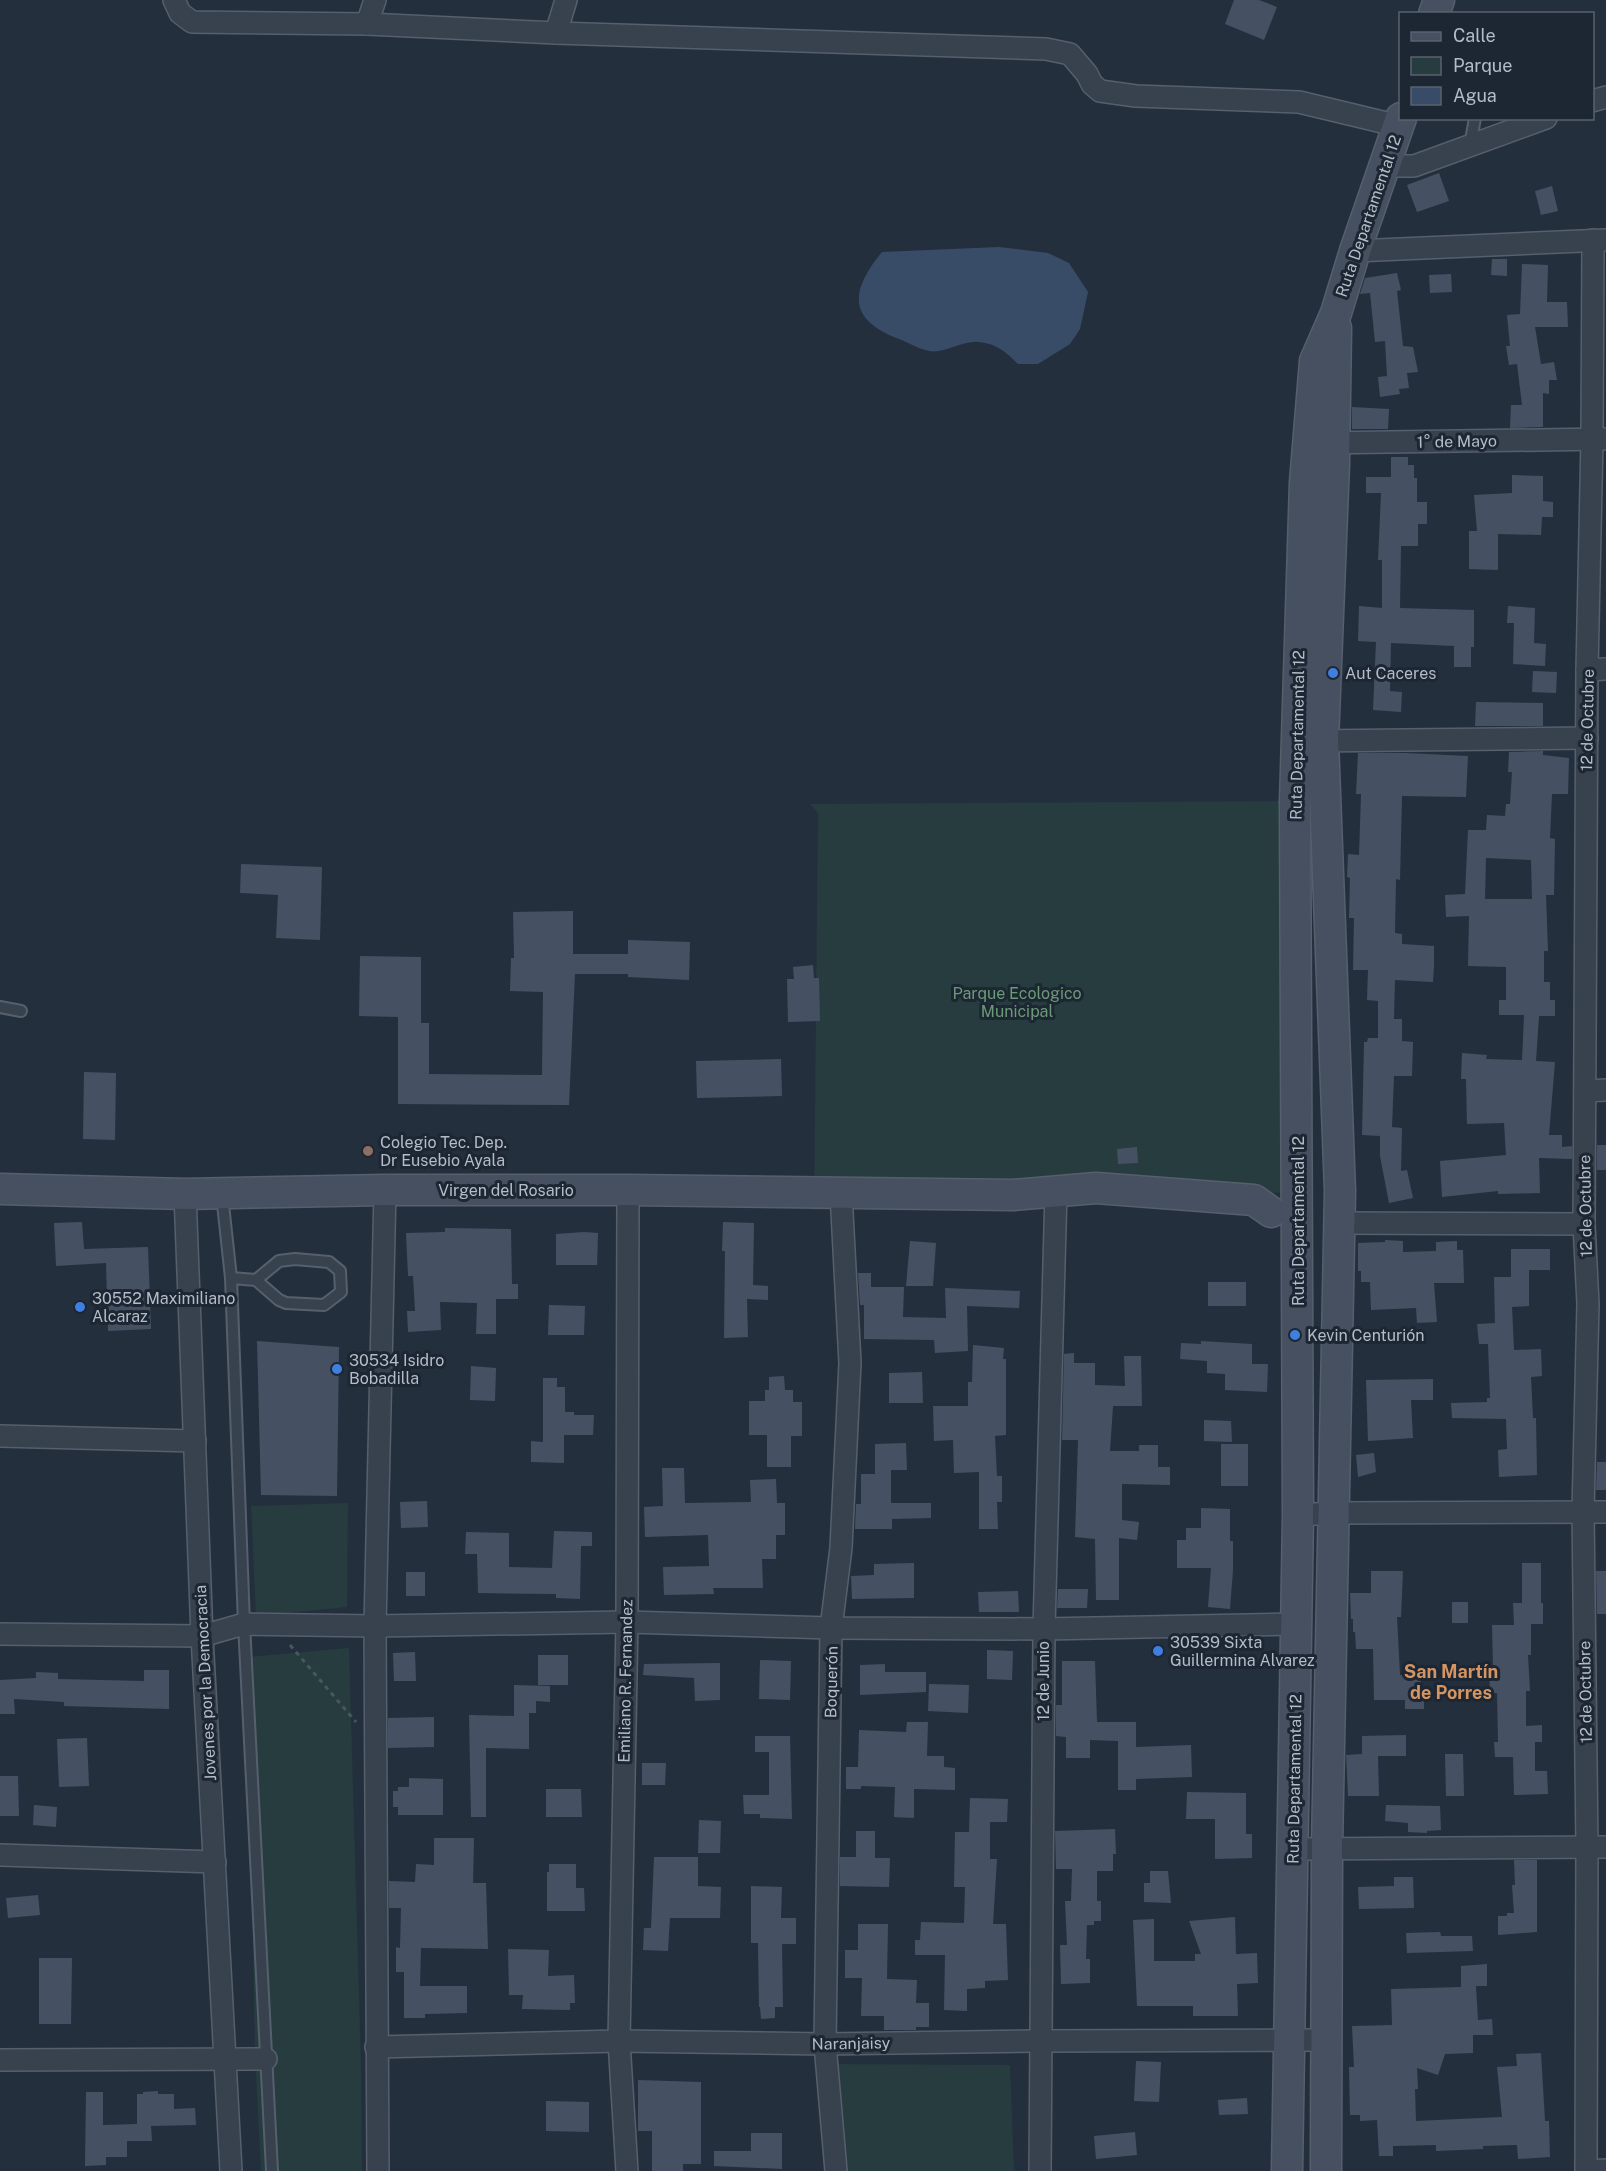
<svg xmlns="http://www.w3.org/2000/svg" width="1606" height="2171" font-family="'Public Sans',sans-serif">
<style>
.green{fill:#263c3f}
.water{fill:#394c67}
.building{fill:#455162;fill-rule:evenodd}
.lines{fill:none;stroke-linecap:round;stroke-linejoin:round}
.lane-casing{stroke:#565f6c;stroke-width:14}
.street-casing{stroke:#565f6c;stroke-width:24}
.secondary-casing{stroke:#565f6c;stroke-width:33}
.path{stroke:#44595c;stroke-width:3;stroke-dasharray:4.5 4.5;stroke-linecap:butt}
.lane{stroke:#38414e;stroke-width:10}
.street{stroke:#38414e;stroke-width:21}
.secondary{stroke:#465061;stroke-width:30}
.shop-dot{fill:#3f7fe0;stroke:#1d2633;stroke-width:2}
.education-dot{fill:#8d6e63;stroke:#1d2633;stroke-width:2}
.labels{text-anchor:middle;stroke-width:6;stroke-linejoin:round;paint-order:stroke}
.street-label{font-size:16px;fill:#b4bcc9;stroke:#1d2633}
.poi-label{font-size:16px;fill:#b4bcc9;stroke:#1d2633;text-anchor:start}
.park-label{font-size:16px;fill:#6b9a76;stroke:#1d2633}
.neighbourhood-label{font-size:18px;font-weight:bold;fill:#d59563;stroke:#1d2633}
</style>
<rect width="100%" height="100%" fill="#242f3e"/>
<!-- green -->
<g class="green">
<polygon points="1295,801 1297,1192 814,1210 818,813 810,804"/>
<polygon points="348,1503 347,1607 256,1616 251,1506"/>
<polygon points="349,1648 361,2067 362,2171 261,2171 255,2055 248,1657"/>
<polygon points="835,2064 1010,2065 1014,2171 845,2171"/>
</g>
<!-- water -->
<path class="water" d="M999,247l49,6 21,10 19,29 -8,37 -10,15 -32,20h-20c-12,-12 -21,-20 -39,-22 -16,-2 -34,12 -50,9 -10,-2 -20,-8 -30,-12 -52,-20 -49,-48 -17,-87z"/>
<!-- building -->
<g class="building">
<polygon points="1234,0 1259,0 1277,7 1264,40 1225,24"/>
<polygon points="1439,173 1449,201 1417,212 1407,185"/>
<polygon points="1552,186 1558,211 1541,215 1535,191"/>
<polygon points="1492,259 1507,259 1507,276 1491,275"/>
<polygon points="1522,264 1548,265 1547,302 1567,302 1568,327 1535,327 1541,364 1554,362 1557,380 1549,380 1549,394 1543,393 1543,427 1510,428 1511,405 1522,405 1517,364 1509,365 1506,346 1510,346 1507,315 1520,314"/>
<polygon points="1397,273 1401,290 1397,291 1403,346 1413,347 1418,372 1407,373 1409,388 1399,389 1400,394 1380,397 1378,377 1387,376 1385,341 1375,342 1370,293 1360,294 1365,278"/>
<polygon points="1451,274 1452,292 1430,293 1429,275"/>
<polygon points="1352,407 1389,409 1388,429 1352,429"/>
<polygon points="1391,457 1408,457 1408,465 1414,465 1414,478 1417,478 1417,502 1427,502 1427,524 1418,524 1418,546 1401,546 1400,608 1474,610 1474,647 1471,647 1471,667 1454,667 1454,646 1391,643 1390,691 1402,692 1401,712 1373,710 1376,642 1358,641 1359,606 1382,608 1382,560 1378,560 1381,493 1366,493 1366,477 1391,477"/>
<polygon points="1512,475 1543,476 1543,501 1553,502 1553,517 1542,517 1541,535 1498,534 1498,570 1469,569 1469,531 1477,531 1474,495 1512,493"/>
<polygon points="1508,606 1535,608 1534,643 1546,644 1545,666 1513,664 1514,623 1507,623"/>
<polygon points="1533,671 1557,672 1556,693 1532,692"/>
<polygon points="1476,702 1543,703 1543,726 1475,726"/>
<path d="M1543,751v4l26,3 -1,36h-16l-2,44 5,1 -1,56h-8l2,56h-4v31h6v18h5v16h-16l-3,45 19,1 -6,73h13v12l10,-1v13l-33,-1 1,35 -42,1v-3l-56,6 -2,-36 66,-6 -2,-32 -37,1 -1,-45h-5l1,-26 25,2 -1,4 36,1 2,-45h-25v-15h7v-33l-38,-1 1,-50 -23,1 -1,-22 20,-1 3,-64h18l1,-15 18,1 1,-12h4l2,-32h-4l1,-20zM1486,858l45,2 1,39h-47z"/>
<polygon points="1358,753 1406,753 1468,756 1466,797 1402,796 1400,880 1396,879 1395,933 1402,934 1402,944 1434,946 1434,966 1433,982 1395,980 1394,1019 1402,1019 1402,1041 1413,1042 1412,1076 1394,1076 1392,1127 1402,1128 1401,1171 1407,1170 1413,1198 1389,1203 1380,1156 1380,1136 1362,1135 1364,1042 1367,1042 1368,1038 1378,1038 1378,1001 1367,1000 1368,970 1353,970 1354,918 1349,918 1350,878 1347,877 1348,854 1359,855 1361,794 1356,794"/>
<polygon points="241,864 322,867 320,940 276,938 278,895 240,893"/>
<polygon points="573,911 573,954 628,954 628,940 690,942 689,980 628,977 628,974 575,974 569,1105 398,1104 398,1017 359,1016 360,956 421,957 421,1023 429,1023 429,1074 542,1075 543,992 510,991 511,958 514,958 513,912"/>
<polygon points="813,965 814,978 819,978 820,1021 788,1022 787,979 794,979 793,967"/>
<polygon points="781,1059 782,1096 697,1098 696,1061"/>
<polygon points="84,1072 116,1073 115,1140 83,1139"/>
<rect x="1597" y="1145" width="9" height="25"/>
<polygon points="1137,1147 1138,1163 1118,1164 1117,1149"/>
<polygon points="82,1222 84,1249 148,1247 151,1329 108,1331 106,1263 56,1266 54,1223"/>
<polygon points="723,1222 754,1223 753,1285 768,1286 768,1300 747,1299 748,1337 724,1338 725,1251 722,1251"/>
<polygon points="445,1228 511,1229 512,1284 518,1284 518,1299 496,1299 496,1334 476,1334 477,1303 440,1302 441,1330 408,1332 407,1311 415,1311 413,1276 408,1276 406,1233 445,1232"/>
<polygon points="584,1232 598,1233 597,1265 556,1265 556,1234"/>
<polygon points="1385,1240 1403,1241 1403,1252 1436,1251 1436,1242 1457,1241 1457,1250 1463,1250 1464,1283 1434,1283 1437,1322 1417,1323 1416,1308 1371,1310 1370,1282 1361,1282 1361,1271 1358,1271 1358,1243 1385,1242"/>
<polygon points="910,1241 936,1243 933,1286 906,1286"/>
<polygon points="1511,1249 1550,1249 1550,1270 1529,1270 1529,1306 1512,1307 1514,1350 1541,1349 1542,1376 1531,1377 1533,1418 1536,1418 1537,1475 1499,1477 1498,1450 1507,1449 1506,1419 1452,1418 1451,1403 1487,1402 1487,1398 1490,1398 1488,1344 1479,1344 1477,1324 1495,1323 1494,1277 1511,1277"/>
<polygon points="858,1273 871,1273 871,1287 904,1287 903,1317 946,1318 945,1288 1020,1291 1019,1308 967,1306 968,1351 935,1353 934,1340 864,1339 864,1305 860,1305"/>
<rect x="1208" y="1282" width="38" height="24"/>
<polygon points="549,1305 585,1306 584,1335 548,1335"/>
<polygon points="257,1341 339,1347 337,1496 261,1495"/>
<polygon points="1201,1341 1252,1344 1252,1364 1268,1364 1267,1392 1225,1390 1225,1374 1207,1373 1207,1361 1180,1359 1181,1343 1201,1344"/>
<polygon points="973,1345 1004,1348 1003,1359 1006,1359 1006,1435 995,1436 997,1476 1002,1476 1002,1502 997,1502 998,1529 979,1529 979,1472 954,1473 953,1440 934,1441 933,1406 968,1406 968,1382 972,1382"/>
<polygon points="1074,1353 1074,1363 1095,1363 1095,1385 1125,1386 1124,1356 1141,1356 1142,1406 1113,1406 1110,1451 1139,1451 1139,1445 1158,1445 1158,1467 1170,1467 1170,1485 1122,1484 1122,1520 1139,1522 1137,1540 1119,1538 1119,1600 1096,1600 1095,1539 1075,1537 1078,1440 1062,1440 1064,1354"/>
<polygon points="471,1366 496,1368 495,1401 470,1400"/>
<polygon points="922,1372 923,1403 889,1403 889,1373"/>
<polygon points="784,1376 785,1390 793,1390 793,1402 802,1402 802,1436 791,1436 791,1467 767,1467 767,1435 749,1435 749,1401 765,1401 765,1390 769,1390 769,1377"/>
<polygon points="543,1378 557,1378 557,1387 565,1387 565,1412 574,1412 574,1415 594,1415 593,1435 564,1435 564,1463 531,1462 531,1441 543,1442"/>
<polygon points="1433,1379 1433,1400 1411,1400 1413,1438 1368,1441 1366,1380"/>
<polygon points="1204,1420 1231,1421 1232,1442 1204,1441"/>
<polygon points="906,1443 907,1470 891,1470 891,1503 931,1503 931,1518 892,1519 892,1529 855,1529 856,1504 861,1504 861,1474 875,1474 875,1444"/>
<rect x="1221" y="1444" width="27" height="42"/>
<polygon points="1374,1453 1376,1472 1358,1477 1356,1455"/>
<polygon points="1597,1462 1606,1462 1606,1490 1596,1490"/>
<polygon points="662,1468 684,1468 685,1503 751,1502 750,1480 776,1479 777,1503 785,1503 785,1535 776,1535 776,1559 762,1559 763,1588 713,1588 714,1594 664,1595 663,1567 709,1566 708,1535 645,1537 644,1507 663,1506"/>
<polygon points="427,1501 428,1527 401,1528 400,1502"/>
<polygon points="1201,1508 1230,1509 1230,1541 1233,1541 1233,1570 1230,1609 1208,1607 1211,1568 1177,1568 1177,1540 1186,1540 1186,1528 1201,1528"/>
<polygon points="554,1531 592,1532 592,1546 581,1546 580,1599 556,1598 556,1594 478,1593 477,1554 465,1554 466,1532 509,1533 509,1567 552,1568"/>
<polygon points="914,1563 914,1598 852,1599 851,1576 874,1575 874,1564"/>
<polygon points="1522,1563 1541,1563 1541,1603 1543,1603 1543,1624 1531,1624 1531,1655 1528,1655 1530,1691 1526,1691 1526,1726 1542,1725 1542,1742 1535,1742 1535,1771 1547,1771 1548,1794 1514,1795 1513,1757 1495,1757 1494,1742 1498,1742 1497,1693 1490,1693 1489,1668 1493,1668 1492,1625 1514,1625 1513,1603 1522,1603"/>
<polygon points="1371,1571 1403,1571 1401,1617 1397,1617 1400,1675 1421,1675 1421,1690 1424,1690 1424,1709 1405,1709 1405,1700 1374,1700 1373,1649 1356,1649 1355,1632 1353,1632 1353,1619 1351,1619 1350,1593 1371,1593"/>
<polygon points="1596,1571 1606,1571 1606,1614 1597,1614"/>
<rect x="406" y="1572" width="19" height="24"/>
<polygon points="1058,1589 1088,1589 1087,1608 1057,1608"/>
<polygon points="1018,1591 1019,1612 979,1612 978,1592"/>
<rect x="1452" y="1602" width="16" height="21"/>
<polygon points="987,1650 1013,1651 1012,1680 987,1679"/>
<polygon points="415,1652 416,1681 394,1681 393,1653"/>
<rect x="538" y="1655" width="30" height="30"/>
<polygon points="760,1660 791,1661 790,1700 759,1699"/>
<polygon points="1062,1661 1095,1661 1097,1722 1136,1722 1136,1747 1191,1745 1192,1777 1136,1779 1136,1790 1118,1790 1118,1741 1090,1740 1090,1758 1066,1758 1066,1737 1056,1736 1056,1705 1062,1705"/>
<polygon points="720,1663 720,1700 695,1701 694,1678 643,1675 644,1664"/>
<polygon points="885,1664 885,1672 926,1672 926,1692 860,1695 860,1665"/>
<polygon points="144,1670 169,1670 169,1709 64,1706 64,1702 14,1699 15,1714 0,1714 0,1680 36,1678 36,1672 58,1673 58,1679 144,1681"/>
<polygon points="929,1684 969,1685 968,1713 928,1711"/>
<polygon points="514,1685 550,1686 550,1702 536,1701 536,1713 529,1713 529,1749 486,1748 486,1817 471,1817 469,1715 514,1716"/>
<polygon points="434,1717 434,1747 388,1748 388,1718"/>
<polygon points="907,1722 928,1722 927,1756 944,1756 944,1767 955,1768 955,1790 914,1789 914,1818 894,1817 895,1787 861,1786 861,1789 846,1789 846,1767 858,1767 859,1730 906,1732"/>
<polygon points="1406,1735 1406,1756 1378,1756 1379,1796 1348,1796 1346,1755 1362,1754 1362,1736"/>
<polygon points="755,1736 790,1736 792,1819 760,1818 760,1814 744,1814 743,1795 769,1795 769,1752 755,1752"/>
<polygon points="87,1738 89,1786 59,1787 57,1739"/>
<polygon points="1445,1754 1463,1754 1464,1796 1446,1796"/>
<polygon points="642,1763 666,1763 665,1785 642,1785"/>
<polygon points="0,1776 18,1776 19,1816 0,1816"/>
<polygon points="409,1778 443,1779 443,1815 398,1815 398,1807 393,1807 393,1791 398,1791 398,1787 409,1787"/>
<polygon points="546,1789 581,1789 582,1817 546,1817"/>
<polygon points="1187,1792 1246,1793 1246,1834 1252,1834 1252,1858 1215,1859 1215,1819 1186,1819"/>
<polygon points="970,1798 1008,1799 1007,1822 990,1822 990,1859 997,1859 993,1924 1006,1924 1008,1980 985,1981 985,1988 967,1989 967,2011 944,2010 945,1955 915,1955 915,1940 920,1940 921,1922 964,1923 965,1887 954,1887 955,1832 969,1832"/>
<polygon points="34,1805 57,1807 56,1827 33,1825"/>
<polygon points="1386,1805 1440,1806 1441,1830 1427,1831 1427,1833 1408,1832 1408,1823 1385,1821"/>
<polygon points="699,1820 721,1821 720,1853 698,1853"/>
<polygon points="1115,1829 1116,1854 1113,1854 1113,1871 1097,1871 1097,1901 1101,1901 1101,1921 1094,1921 1094,1925 1087,1925 1086,1959 1090,1959 1090,1983 1061,1984 1060,1945 1067,1945 1065,1901 1071,1901 1072,1869 1056,1869 1055,1831"/>
<polygon points="856,1831 875,1831 875,1858 890,1858 889,1887 840,1886 840,1857 856,1857"/>
<polygon points="434,1838 474,1838 473,1883 486,1883 488,1949 421,1948 420,1986 467,1986 467,2013 425,2014 425,2018 404,2018 404,1972 396,1972 396,1947 400,1948 401,1908 389,1908 389,1881 415,1882 416,1864 434,1865"/>
<polygon points="654,1857 698,1857 698,1886 721,1887 720,1918 670,1918 668,1951 643,1950 644,1928 651,1928"/>
<polygon points="1514,1860 1537,1860 1537,1932 1498,1935 1498,1916 1507,1916 1507,1913 1514,1913 1512,1885 1515,1885"/>
<polygon points="549,1864 576,1864 576,1888 584,1888 585,1911 547,1911 547,1872 549,1872"/>
<polygon points="1150,1871 1168,1871 1171,1903 1144,1902 1144,1883 1150,1883"/>
<polygon points="1394,1877 1413,1877 1414,1908 1359,1909 1358,1887 1394,1886"/>
<polygon points="751,1886 782,1887 781,1918 796,1918 796,1944 782,1944 783,2007 775,2007 775,2018 761,2019 760,2007 759,2007 758,1943 751,1943"/>
<polygon points="38,1895 40,1915 8,1918 6,1898"/>
<polygon points="1235,1917 1236,1954 1257,1953 1258,1983 1237,1984 1238,2016 1193,2016 1193,2006 1137,2006 1133,1920 1154,1919 1154,1961 1195,1961 1195,1954 1201,1954 1189,1921"/>
<polygon points="858,1924 888,1924 887,1979 917,1980 916,2003 929,2003 929,2027 916,2027 916,2030 884,2030 884,2016 861,2016 862,1978 845,1978 845,1950 858,1950"/>
<polygon points="1440,1932 1441,1936 1472,1936 1473,1951 1407,1953 1406,1933"/>
<polygon points="508,1949 549,1950 548,1976 574,1975 575,2003 570,2003 570,2010 522,2009 523,1995 509,1995"/>
<polygon points="39,1958 72,1958 71,2024 39,2024"/>
<polygon points="1487,1964 1487,1986 1476,1986 1478,2020 1492,2019 1493,2035 1473,2035 1473,2053 1445,2054 1438,2075 1417,2068 1418,2089 1415,2089 1416,2121 1502,2117 1497,2067 1517,2066 1516,2054 1541,2053 1545,2121 1549,2121 1550,2157 1518,2159 1517,2145 1483,2146 1483,2149 1436,2151 1436,2145 1393,2146 1393,2156 1379,2156 1377,2120 1360,2121 1360,2115 1350,2115 1349,2067 1354,2067 1352,2026 1392,2025 1391,1989 1461,1987 1461,1966"/>
<polygon points="1136,2061 1161,2062 1159,2102 1134,2101"/>
<polygon points="638,2080 701,2082 701,2164 683,2164 683,2171 652,2171 652,2131 638,2131"/>
<polygon points="158,2091 158,2094 174,2094 174,2109 195,2108 196,2125 151,2126 152,2141 127,2141 127,2157 106,2157 106,2165 85,2166 86,2092 103,2092 103,2125 137,2124 137,2094 143,2094 143,2092"/>
<polygon points="1247,2098 1248,2114 1219,2115 1218,2100"/>
<polygon points="546,2101 589,2102 589,2132 546,2131"/>
<polygon points="1135,2132 1137,2155 1096,2159 1094,2136"/>
<polygon points="751,2133 782,2133 782,2169 714,2166 714,2151 751,2151"/>
</g>
<g class="lines">
<!-- lane casing -->
<g class="lane-casing">
<g id="lane">
<polyline points="1470,146 1475,118"/>
<polyline points="0,1007 21,1011"/>
<polyline points="222,1195 231,1278 244,1624 272,2171"/>
<polyline points="231,1278 256,1280 279,1300 286,1303 324,1305 341,1292 340,1271 329,1262 295,1259 279,1261 256,1280"/>
</g>
</g>
<!-- street casing -->
<g class="street-casing">
<g id="street">
<polyline points="174,0 180,13 192,22 367,24 556,33 1046,49 1070,54 1087,74 1092,84 1100,91 1136,96 1299,102 1399,126"/>
<polyline points="367,24 375,0"/>
<polyline points="556,33 566,0"/>
<polyline points="1592,101 1606,97"/>
<polyline points="1386,166 1414,166 1546,118"/>
<polyline points="1355,251 1605,240"/>
<polyline points="1321,443 1604,439"/>
<polyline points="1587,670 1606,669"/>
<polyline points="1311,741 1587,738"/>
<polyline points="1585,1091 1606,1090"/>
<polyline points="185,1194 202,1636 231,2171"/>
<polyline points="1339,1223 1584,1224"/>
<polyline points="0,1436 195,1441"/>
<polyline points="1298,1515 1333,1513 1606,1512"/>
<polyline points="0,1634 202,1636 244,1624 375,1626 627,1622 831,1628 1044,1629 1296,1624"/>
<polyline points="1293,1849 1606,1847"/>
<polyline points="0,1855 215,1862"/>
<polyline points="376,2047 619,2041 825,2044 1041,2041 1327,2040"/>
<polyline points="0,2060 266,2059"/>
<polyline points="378,2171 375,1626 385,1190"/>
<polyline points="627,2171 619,2041 627,1622 628,1190"/>
<polyline points="836,2171 825,2044 831,1628 841,1548 850,1363 841,1193"/>
<polyline points="1040,2171 1044,1629 1056,1191"/>
<polyline points="1586,2171 1587,1847 1583,1511 1588,1304 1584,1224 1587,670 1592,439 1593,240"/>
<polyline points="1588,2171 1606,2170"/>
</g>
</g>
<!-- secondary casing -->
<g class="secondary-casing">
<g id="secondary">
<polyline points="1434,14 1439,0"/>
<polyline points="0,1189 185,1194 385,1190 628,1190 1013,1195 1096,1188 1254,1200 1271,1212"/>
<polyline points="1287,2171 1298,1515 1295,801 1305,482 1315,361 1336,313 1355,251 1401,118"/>
<polyline points="1326,2171 1327,1847 1340,1191 1323,741 1334,463 1336,328"/>
</g>
</g>
<!-- path -->
<polyline class="path" points="290,1645 356,1722"/>
<!-- lane -->
<use href="#lane" class="lane"/>
<!-- street -->
<use href="#street" class="street"/>
<!-- secondary -->
<use href="#secondary" class="secondary"/>
</g>
<!-- markers -->
<g class="shop-dot">
<circle cx="1333" cy="673" r="6"/>
<circle cx="80" cy="1307" r="6"/>
<circle cx="1295" cy="1335" r="6"/>
<circle cx="337" cy="1369" r="6"/>
<circle cx="1158" cy="1651" r="6"/>
</g>
<circle class="education-dot" cx="368" cy="1151" r="6"/>
<g class="labels">
<!-- street labels -->
<g class="street-label">
<text transform="translate(1368 216) rotate(-71)" y="6">Ruta Departamental 12</text>
<text transform="translate(1457 441) rotate(-1)" y="6">1° de Mayo</text>
<text transform="translate(1587 720) rotate(-89)" y="6">12 de Octubre</text>
<text transform="translate(1297 735) rotate(-89)" y="6">Ruta Departamental 12</text>
<text x="506" y="1196">Virgen del Rosario</text>
<text transform="translate(1585 1206) rotate(-91)" y="6">12 de Octubre</text>
<text transform="translate(1298 1221) rotate(-90)" y="6">Ruta Departamental 12</text>
<text transform="translate(625 1681) rotate(-89)" y="6">Emiliano R. Fernandez</text>
<text transform="translate(1043 1681) rotate(-90)" y="6">12 de Junio</text>
<text transform="translate(831 1682) rotate(-89)" y="6">Boquerón</text>
<text transform="translate(205 1683) rotate(-93)" y="6">Jovenes por la Democracia</text>
<text transform="translate(1585 1692) rotate(-91)" y="6">12 de Octubre</text>
<text transform="translate(1294 1779) rotate(-89)" y="6">Ruta Departamental 12</text>
<text transform="translate(851 2043) rotate(-1)" y="6">Naranjaisy</text>
</g>
<!-- poi labels -->
<g class="poi-label">
<text x="1345" y="679">Aut Caceres</text>
<text x="380" y="1148">Colegio Tec. Dep.<tspan x="380" dy="18">Dr Eusebio Ayala</tspan></text>
<text x="92" y="1304">30552 Maximiliano<tspan x="92" dy="18">Alcaraz</tspan></text>
<text x="1307" y="1341">Kevin Centurión</text>
<text x="349" y="1366">30534 Isidro<tspan x="349" dy="18">Bobadilla</tspan></text>
<text x="1170" y="1648">30539 Sixta<tspan x="1170" dy="18">Guillermina Alvarez</tspan></text>
</g>
<!-- park labels -->
<g class="park-label">
<text x="1017" y="999">Parque Ecologico<tspan x="1017" dy="18">Municipal</tspan></text>
</g>
<!-- neighbourhood labels -->
<g class="neighbourhood-label">
<text x="1451" y="1678">San Martín<tspan x="1451" dy="21">de Porres</tspan></text>
</g>
</g>
<!-- legend -->
<rect x="1399" y="12" width="195" height="108" fill="#1d2633" stroke="#59626f" stroke-width="1.5"/>
<rect x="1411" y="32" width="30" height="9" fill="#465061" stroke="#59626f" stroke-width="1.5"/>
<text x="1453" y="42" font-size="18" fill="#b4bcc9">Calle</text>
<rect x="1411" y="57" width="30" height="18" fill="#263c3f" stroke="#59626f" stroke-width="1.5"/>
<text x="1453" y="72" font-size="18" fill="#b4bcc9">Parque</text>
<rect x="1411" y="87" width="30" height="18" fill="#394c67" stroke="#59626f" stroke-width="1.5"/>
<text x="1453" y="102" font-size="18" fill="#b4bcc9">Agua</text>
</svg>
